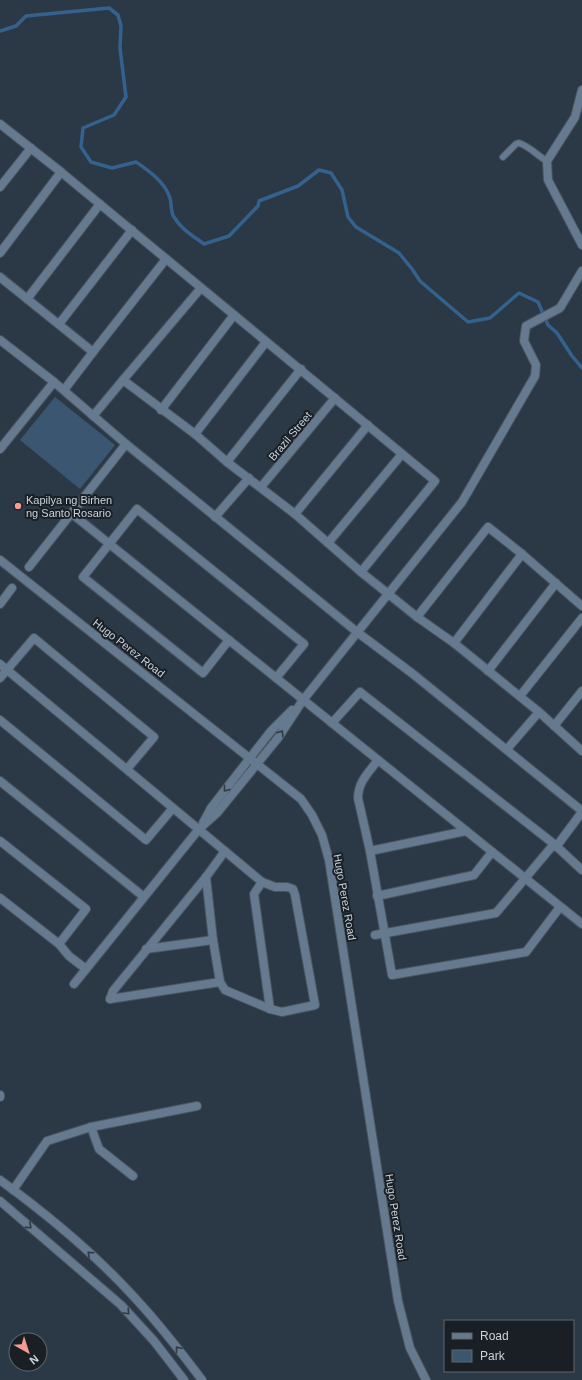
<svg xmlns="http://www.w3.org/2000/svg" width="582" height="1380" font-family="Helvetica,sans-serif">
<style>
.green{fill:#3b5671}
.lines{fill:none;stroke-linecap:round;stroke-linejoin:round}
.stream{stroke:#33628f;stroke-width:3.5}
.service-casing{stroke:#485561;stroke-width:8}
.minor-casing{stroke:#485561;stroke-width:10}
.tertiary-casing{stroke:#485561;stroke-width:10}
.service{stroke:#657a8e;stroke-width:6}
.minor{stroke:#657a8e;stroke-width:8}
.tertiary{stroke:#657a8e;stroke-width:8}
.oneway{stroke:#303a44}
.poi-dot{fill:#f59c92;stroke:#191f25;stroke-width:1.5}
.labels{text-anchor:middle;stroke-width:4;stroke-linejoin:round;paint-order:stroke}
.street-label{font-size:11px;fill:#cad3db;stroke:#191f25}
.poi-label{font-size:11px;fill:#cad3db;stroke:#191f25;text-anchor:start}
</style>
<rect width="100%" height="100%" fill="#2b3946"/>
<!-- green -->
<polygon class="green" points="55,397 115,445 80,489 20,440"/>
<g class="lines">
<!-- stream -->
<path class="stream" d="M0,31l16,-5 10,-10 83,-8 9,7 3,11 -1,22 6,49 -12,18 -31,13 -2,19 10,15 21,6 24,-6c13,9 29,20 34,36 2,6 0,13 4,19 7,12 19,19 30,27l25,-8 29,-30 1,-5 39,-15 21,-16 12,3 11,17 6,27 8,10 43,26 13,16 8,12 48,41 22,-4 29,-25 19,9 10,23 9,8 15,23 10,12"/>
<!-- service casing -->
<g class="service-casing">
<path id="service" d="M503,157l13,-13 3,-1c10,3 19,13 28,18"/>
</g>
<!-- minor casing -->
<g class="minor-casing">
<g id="minor">
<polyline points="582,90 575,117 547,161 548,180 582,245"/>
<polyline points="0,124 61,172 435,481 361,572"/>
<polyline points="0,187 31,148"/>
<polyline points="0,253 61,172"/>
<polyline points="0,277 93,352 166,259"/>
<polyline points="201,288 123,380 195,434 227,462 295,514 361,572 417,617 454,643 539,712 582,751"/>
<polyline points="27,299 100,204"/>
<polyline points="59,324 132,230"/>
<polyline points="0,340 54,382 126,444 357,632 413,674 582,811"/>
<polyline points="64,390 93,352"/>
<polyline points="161,410 234,315"/>
<polyline points="93,416 123,380"/>
<polyline points="195,434 266,342"/>
<polyline points="0,449 54,382"/>
<polyline points="227,462 301,369"/>
<polyline points="261,487 335,398"/>
<polyline points="71,513 582,924"/>
<polyline points="295,514 368,425"/>
<polyline points="215,517 249,478"/>
<polyline points="328,543 402,454"/>
<polyline points="29,567 126,444"/>
<polyline points="0,604 12,588"/>
<polyline points="417,617 488,527 522,554 582,606"/>
<polyline points="229,640 203,673 83,577 137,509 304,644 276,678"/>
<polyline points="454,643 522,554"/>
<polyline points="0,664 262,882 275,887 287,887 293,889 295,895 315,1005 282,1012 270,1009 225,990 220,982 213,940 206,877"/>
<polyline points="488,671 556,583"/>
<polyline points="0,678 34,638 154,737 127,769"/>
<polyline points="520,696 582,618"/>
<polyline points="0,720 146,840 173,808"/>
<polyline points="332,723 360,692 554,844 582,870"/>
<polyline points="554,726 582,691"/>
<polyline points="507,749 539,712"/>
<path d="M378,760c-9,12 -20,22 -20,38l12,53 22,124 134,-23 34,-45"/>
<polyline points="0,781 144,897"/>
<polyline points="203,823 211,808 271,731 292,710"/>
<polyline points="0,841 86,909 59,944"/>
<polyline points="556,847 582,812"/>
<polyline points="370,851 466,831"/>
<polyline points="262,882 254,894 270,1009"/>
<polyline points="377,896 474,875 492,852"/>
<polyline points="0,898 59,944 69,956 86,969"/>
<polyline points="375,935 496,913 554,844"/>
<polyline points="146,949 213,940"/>
<polyline points="74,984 199,829 217,813 278,738 303,700 462,502 535,376 536,365 524,341 526,326 560,308 582,271"/>
<polyline points="110,999 113,991 206,877 225,851"/>
<polyline points="110,999 220,982"/>
<polyline points="0,1095 0,1097"/>
<polyline points="91,1127 99,1149 133,1176"/>
<path d="M0,1180c48,35 95,74 135,118 24,26 46,54 67,82"/>
<polyline points="13,1190 47,1141 91,1127 197,1106"/>
<polyline points="0,1201 121,1305 154,1341 184,1380"/>
</g>
</g>
<!-- tertiary casing -->
<g class="tertiary-casing">
<polyline id="tertiary" points="0,560 301,799 312,815 322,835 329,860 398,1301 410,1348 426,1380"/>
</g>
<!-- service -->
<use href="#service" class="service"/>
<!-- minor -->
<use href="#minor" class="minor"/>
<!-- tertiary -->
<use href="#tertiary" class="tertiary"/>
</g>
<!-- one-way arrows -->
<defs><path id="oneway-chevron" d="M-2-3.5L2.5 0L-2 3.5" fill="none" stroke-width="1.6" stroke-linecap="round" stroke-linejoin="round"/></defs>
<g class="oneway">
<use href="#oneway-chevron" transform="translate(281 733) rotate(-57)"/>
<use href="#oneway-chevron" transform="translate(226 789) rotate(128)"/>
<use href="#oneway-chevron" transform="translate(29 1226) rotate(41)"/>
<use href="#oneway-chevron" transform="translate(90 1254) rotate(-138)"/>
<use href="#oneway-chevron" transform="translate(127 1312) rotate(47)"/>
<use href="#oneway-chevron" transform="translate(178 1349) rotate(-128)"/>
</g>
<!-- markers -->
<circle class="poi-dot" cx="18" cy="506" r="4"/>
<g class="labels">
<!-- street labels -->
<g class="street-label">
<text transform="translate(290 436) rotate(-50)" y="4">Brazil Street</text>
<text transform="translate(129 648) rotate(38)" y="4">Hugo Perez Road</text>
<text transform="translate(345 897) rotate(80)" y="4">Hugo Perez Road</text>
<text transform="translate(396 1217) rotate(81)" y="4">Hugo Perez Road</text>
</g>
<!-- poi labels -->
<g class="poi-label">
<text x="26" y="504">Kapilya ng Birhen<tspan x="26" dy="13">ng Santo Rosario</tspan></text>
</g>
</g>
<!-- legend -->
<rect x="444" y="1320" width="130" height="52" fill="#191f25" stroke="#60676e"/>
<rect x="452" y="1333" width="20" height="6" fill="#657a8e" stroke="#60676e"/>
<text x="480" y="1340" font-size="12" fill="#cad3db">Road</text>
<rect x="452" y="1350" width="20" height="12" fill="#3b5671" stroke="#60676e"/>
<text x="480" y="1360" font-size="12" fill="#cad3db">Park</text>
<!-- north arrow -->
<g transform="translate(28 1352) rotate(141)"><circle r="19" fill="#191f25" stroke="#60676e"/>
<path d="M0-3L7 15L0 10L-7 15Z" fill="#f59c92"/>
<text y="-6" font-size="11" font-weight="bold" text-anchor="middle" fill="#cad3db">N</text>
</g>
</svg>
